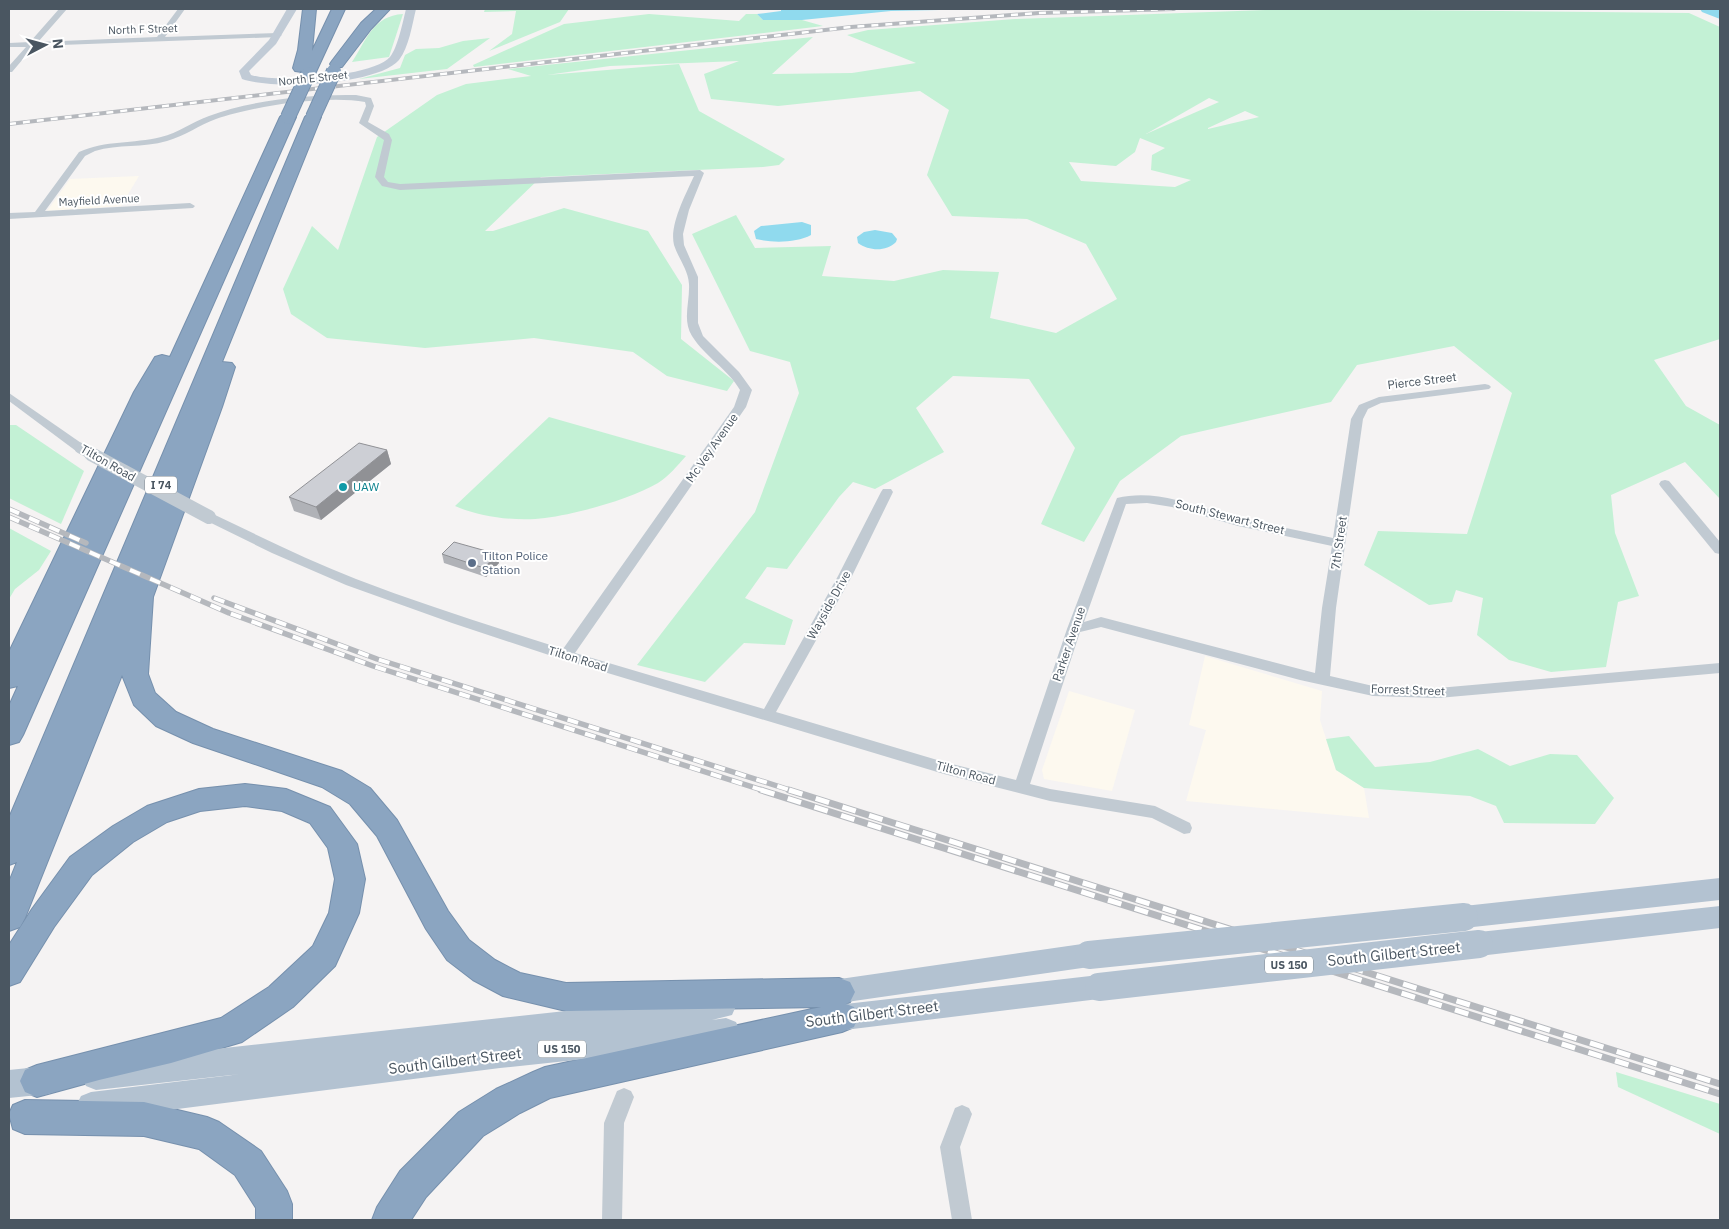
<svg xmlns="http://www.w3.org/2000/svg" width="1729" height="1229" font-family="'IBM Plex Sans',sans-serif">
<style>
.commercial{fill:#fdf9ef}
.green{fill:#c3f1d5;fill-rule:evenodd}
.water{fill:#90daee}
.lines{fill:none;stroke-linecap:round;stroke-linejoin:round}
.river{fill:#90daee;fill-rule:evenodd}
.highway-casing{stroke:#7690ad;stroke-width:2}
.street{fill:#c1cad2;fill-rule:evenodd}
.secondary{fill:#c1cbd6;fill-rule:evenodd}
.primary{fill:#b3c2d1;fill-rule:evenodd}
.highway{fill:#8ba5c1;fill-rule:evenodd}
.rail-far2-casing{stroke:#b5b8bd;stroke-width:4}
.rail-far1-casing{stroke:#b5b8bd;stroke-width:5.5}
.rail-casing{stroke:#b5b8bd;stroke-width:7}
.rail-far2{stroke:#fff;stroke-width:2.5;stroke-dasharray:7;stroke-linecap:butt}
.rail-far1{stroke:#fff;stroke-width:4;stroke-dasharray:11;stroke-linecap:butt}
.rail{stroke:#fff;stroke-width:5;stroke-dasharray:14;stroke-linecap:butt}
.highway-bridge-casing{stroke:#7690ad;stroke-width:16;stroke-linecap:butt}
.street-bridge-far1{stroke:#c1cad2;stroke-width:11}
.street-bridge{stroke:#c1cad2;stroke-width:14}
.primary-bridge{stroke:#b3c2d1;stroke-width:28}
.highway-bridge{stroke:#8ba5c1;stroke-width:14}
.wall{fill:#b0b2b7}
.shaded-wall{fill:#909195}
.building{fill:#cdcfd5;stroke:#909195}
.culture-dot{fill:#0f9aa8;stroke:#fff;stroke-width:2}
.service-dot{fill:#5c6f8a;stroke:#fff;stroke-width:2}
.labels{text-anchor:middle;stroke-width:4;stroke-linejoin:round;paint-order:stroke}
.far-street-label{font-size:11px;fill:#4a5661;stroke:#fff}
.shield{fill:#fff;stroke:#808990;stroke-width:1}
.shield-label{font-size:11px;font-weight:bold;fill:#4a5661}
.street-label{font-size:12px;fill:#4a5661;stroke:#fff}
.culture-label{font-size:12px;fill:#0d838f;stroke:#fff;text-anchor:start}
.service-label{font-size:12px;fill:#4e5e75;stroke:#fff;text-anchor:start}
.near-street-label{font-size:15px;fill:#4a5661;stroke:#fff}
</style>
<rect width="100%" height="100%" fill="#f5f3f3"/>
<!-- commercial -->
<g class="commercial">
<polygon points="139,176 121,206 47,211 70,179"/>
<polygon points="1205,656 1322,691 1320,720 1336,770 1364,788 1369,818 1186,801 1206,730 1189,725"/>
<polygon points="1069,691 1135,710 1112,791 1044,779 1042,770"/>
</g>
<!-- green -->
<g class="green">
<polygon points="485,9 569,9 560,22 489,51 512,34 516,11 484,12"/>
<path d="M1293,9l396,4 31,14v312l-66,21 32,46 34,19v74l-35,-37 -74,33 4,38 24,63 -21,6 -12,65 -55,5 -42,-12 -32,-25 6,-37 -27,-8 -4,12 -23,3 -65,-40 14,-34 89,3 45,-141 -58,-47 -97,19 -26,37 -150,34 -61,45 -36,61 -43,-18 34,-76 -46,-69 -76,-3 -37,32 28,44 -69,37 -22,-7 -14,15 -52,72 -20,-2 -22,31 48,22 -8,25 -41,-2 -39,39 -68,-17 118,-153 44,-119 -9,-31 -40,-11 -58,-117 44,-19 19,33 76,-2 -9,30 72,5 49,-11 56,2 -9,46 66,15 61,-34 -31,-55 -59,-25 -75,-3 -25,-41 22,-65 -29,-19 -142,15 -67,-7 -7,-25 35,-13 -129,5 -63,9 132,-11 20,47 86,48 -6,6 -16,2 -222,10 -56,54h8l71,-23 84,23 34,54 -1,54 53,42 -7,10 -60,-15 -34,-24 -99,-14 -109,10 -98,-10 -36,-24 -8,-25 29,-63 26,24 39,-113 60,-42 29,-11 65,-8 -23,-7 305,-32 -41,37 80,-1 64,-10 -69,-28 21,-5 147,-11zM1209,98l10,4 -73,32zM1245,111l14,6 -51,12v-1zM1140,138l25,10 -13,7 -1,15 40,10 -16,7 -94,-6 -12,-19 47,4 19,-14z"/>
<path d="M403,14l-14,43 -37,5c15,-23 21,-46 51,-48z"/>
<polygon points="649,14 739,21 746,14 757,14 763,20 802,20 823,26 474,67 473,65 564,24"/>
<polygon points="490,38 447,69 359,79 400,68 405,55 416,49 439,48 463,41"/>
<path d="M549,417l137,39c-9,10 -17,20 -28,27 -27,16 -81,31 -113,35 -27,4 -66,-1 -90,-12z"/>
<polygon points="9,425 16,425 84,471 61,524 9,498"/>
<polygon points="9,528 51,551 39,570 15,589 9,599"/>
<polygon points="1349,736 1375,767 1430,762 1478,749 1510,766 1550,754 1577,755 1614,798 1595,824 1504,823 1496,806 1470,796 1364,788 1336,770 1326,739"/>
<polygon points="1616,1072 1720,1104 1720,1134 1618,1087"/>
</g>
<!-- water -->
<g class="water">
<polygon points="781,9 988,9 891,11 802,20 763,20 757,14 781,11"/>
<path d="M802,222l9,3v10c-15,8 -39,8 -55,4l-2,-8 7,-5z"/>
<path d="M875,230l17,3 5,6 -1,3c-10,10 -27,9 -38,1l-1,-6 7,-5z"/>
</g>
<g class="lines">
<!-- river -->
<polygon class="river" points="1700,9 1720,10 1720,19 1702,12"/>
<!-- highway casing -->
<g class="highway-casing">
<g id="highway">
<polygon points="303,9 316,9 312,51 332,9 345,9 315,74 313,77 303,77 302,72 295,71 293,68 298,50"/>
<polygon points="376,9 390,9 371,29 342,67 332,67 330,64 332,61 361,23"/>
<polygon points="288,112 293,114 296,117 23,735 19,742 9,745 9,706 18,686 9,688 9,652 134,392 155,357 162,355 170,357 280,117 283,114"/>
<polygon points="313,112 318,114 321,117 222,362 232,363 235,367 222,407 153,597 148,674 155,693 176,712 213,729 342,771 370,788 397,820 448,911 469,940 495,960 520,973 566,983 839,978 850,982 855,992 850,1002 846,1004 854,1007 858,1017 854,1027 842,1032 550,1098 520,1113 483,1136 426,1197 411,1220 372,1220 377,1207 400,1171 459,1112 496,1089 533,1072 545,1067 821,1007 566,1011 503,996 473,980 447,960 426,929 377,836 350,804 322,787 193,743 156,726 134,705 122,675 25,918 20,927 9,931 9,882 17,862 9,865 9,818 305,117 308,114"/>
<polygon points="245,784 286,789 330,807 357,844 365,879 359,913 335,966 293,1007 242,1042 171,1063 99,1080 37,1097 25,1092 20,1081 25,1070 37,1065 221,1018 269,987 313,946 329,913 335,879 328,848 310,823 282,811 245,806 200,811 167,822 133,842 92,875 54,927 20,982 9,986 9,945 32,909 70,857 113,826 147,806 199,789"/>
<polygon points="25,1100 144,1102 207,1117 219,1122 261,1151 287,1191 292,1204 292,1220 256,1220 256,1208 235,1175 199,1149 144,1136 25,1134 13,1129 9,1114 13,1105"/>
</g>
</g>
<!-- street -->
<g class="street">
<polygon points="59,9 67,9 38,42 157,37 178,9 185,9 165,37 278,33 282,35 278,37 34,46 12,72 9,72 9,66 26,47 9,47 9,43 30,42"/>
<path d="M356,95l15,3 3,8 -6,16 21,12 3,6 -8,37 4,5 12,2 300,-14 4,3 -15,37 -6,24 1,11 14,32v46l5,13 36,36 13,18 -6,17 -171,246 189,56 74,-133 43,-84 2,-3h8l2,3 -41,84 -76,136 168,50 72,18 51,-151 50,-131c40,-10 80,9 119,19 32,8 65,14 97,21l18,-119 8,-14 20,-8 106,-13 4,1 2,2 -2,2 -108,14 -13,6 -5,10 -27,189 -6,68 43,10 65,2 282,-25v10l-282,25 -65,-2 -73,-16 -199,-53 -21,5 -50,152 20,5 105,17 35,17 2,5 -2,5 -6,1 -32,-16 -102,-17 -106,-27 -383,-115 -109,-36 -106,-38 -74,-32 -67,-33 -2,-3 6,-4 4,1c48,23 95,46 143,65 68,26 138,48 207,70l171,-242 6,-17c-12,-21 -35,-33 -48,-54 -10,-16 -2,-34 -3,-52 -1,-15 -11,-26 -15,-39 -5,-20 12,-51 20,-69l-294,14 -18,-4 -7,-9 9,-37 -25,-17 7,-17 -1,-4c-39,-7 -112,4 -149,17 -17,6 -31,17 -49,22 -24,7 -49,3 -72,10l-10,5 -40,55 145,-8 5,3 -2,2 -184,11v-6l26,-1 44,-60c27,-12 54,-8 82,-15 17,-4 31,-15 48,-21 43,-16 101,-22 147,-21zM1147,503l25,4 66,19 94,20 -10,62 -7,65 -214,-56 -17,5 42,-118z"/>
<polygon points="9,393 84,445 86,448 84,451 76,451 9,401"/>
<polygon points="1665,480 1669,481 1720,542 1720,554 1715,553 1661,487 1659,484 1661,481"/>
<polygon points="624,1088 631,1091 634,1097 624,1123 622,1220 602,1220 604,1123 617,1091"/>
<polygon points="962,1105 969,1108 972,1114 960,1147 972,1220 952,1220 940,1147 955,1108"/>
</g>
<!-- secondary -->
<path class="secondary" d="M287,9h10l-21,35 -27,27 2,4c24,8 122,2 139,-18 8,-10 13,-36 16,-48h10c-4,16 -7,38 -17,51 -21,25 -127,30 -157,19l-3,-8 30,-31z"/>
<!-- primary -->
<g class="primary">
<polygon points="1720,878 1720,900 1464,928 1455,925 1451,917 1455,909 1464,906"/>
<polygon points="1720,906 1720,928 1479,956 1470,952 1466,944 1470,936 1479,932"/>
<polygon points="1089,943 1099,947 1102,955 1099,963 1089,967 826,1005 816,1002 812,993 816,984 826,981"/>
<polygon points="1099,975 1109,978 1113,987 1109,996 1099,999 828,1032 818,1028 814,1019 818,1010 828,1006"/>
<polygon points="722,994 732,997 736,1006 732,1015 712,1020 726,1018 736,1022 740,1031 736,1040 726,1044 500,1068 91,1120 81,1116 76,1106 81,1096 91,1092 241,1074 96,1090 86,1086 81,1076 86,1066 96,1062"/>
<polygon points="48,1066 58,1070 63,1080 58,1090 48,1094 9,1098 9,1070"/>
</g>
<!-- highway -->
<use href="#highway" class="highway"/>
<!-- rail-far2 casing -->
<g class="rail-far2-casing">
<polyline id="rail-far2" points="9,124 851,27 1039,13 1174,9"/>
</g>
<!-- rail-far1 casing -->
<g class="rail-far1-casing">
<g id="rail-far1">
<polyline points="9,509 86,543"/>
<polyline points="9,517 229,613 373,666 765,791"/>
<polyline points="214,598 377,659 793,791"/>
</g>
</g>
<!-- rail casing -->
<g class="rail-casing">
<g id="rail">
<polyline points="761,790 1720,1094"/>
<polyline points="789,790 1720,1084"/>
</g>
</g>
<!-- rail-far2 -->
<use href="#rail-far2" class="rail-far2"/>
<!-- rail-far1 -->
<use href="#rail-far1" class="rail-far1"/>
<!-- rail -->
<use href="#rail" class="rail"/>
<!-- highway-bridge casing -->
<g class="highway-bridge-casing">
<g id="highway-bridge">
<polyline points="288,117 308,74"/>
<polyline points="313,117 334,71"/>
</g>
</g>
<!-- street-bridge-far1 -->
<polyline class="street-bridge-far1" points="80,448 93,455"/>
<!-- street-bridge -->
<polyline class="street-bridge" points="91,454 209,517"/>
<!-- primary-bridge -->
<g class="primary-bridge">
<polyline points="1089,955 1464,917"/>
<polyline points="1099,987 1479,944"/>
</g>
<!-- highway-bridge -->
<use href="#highway-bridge" class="highway-bridge"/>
</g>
<!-- wall -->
<g class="wall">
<polygon points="387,450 391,464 321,520 294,511 289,497"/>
<polygon points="442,554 499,563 486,577 444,563"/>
</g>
<!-- shaded-wall -->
<g class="shaded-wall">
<polygon points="387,450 391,464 321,520 316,507"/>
<polygon points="497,554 499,563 486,577 484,568"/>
</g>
<!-- building -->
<g class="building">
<polygon points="359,443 387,450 316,507 289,497"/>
<polygon points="454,542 497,554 484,568 442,554"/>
</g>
<!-- markers -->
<circle class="culture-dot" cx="343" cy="487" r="5"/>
<circle class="service-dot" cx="472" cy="563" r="5"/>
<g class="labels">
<!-- far-street labels -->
<g class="far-street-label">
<text transform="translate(143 29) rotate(-2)" y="4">North F Street</text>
<text transform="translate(313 78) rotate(-6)" y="4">North E Street</text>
<text transform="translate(99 200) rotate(-3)" y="4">Mayfield Avenue</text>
</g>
<!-- shield labels -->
<g class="shield">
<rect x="145" y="476.5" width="32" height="17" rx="4"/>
<rect x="1265" y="956.5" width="48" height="17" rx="4"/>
<rect x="538" y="1040.5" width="48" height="17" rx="4"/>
</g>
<g class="shield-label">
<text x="161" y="489">I 74</text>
<text x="1289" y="969">US 150</text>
<text x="562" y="1053">US 150</text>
</g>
<!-- street labels -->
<g class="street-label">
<text transform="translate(1422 381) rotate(-7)" y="4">Pierce Street</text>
<text transform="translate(712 448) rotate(-55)" y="4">Mc Vey Avenue</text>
<text transform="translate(108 463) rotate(30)" y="4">Tilton Road</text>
<text transform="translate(1230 517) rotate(14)" y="4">South Stewart Street</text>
<text transform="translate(1339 543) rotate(-82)" y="4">7th Street</text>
<text transform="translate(829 605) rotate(-61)" y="4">Wayside Drive</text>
<text transform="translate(1069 644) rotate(-71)" y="4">Parker Avenue</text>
<text transform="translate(578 659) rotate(17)" y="4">Tilton Road</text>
<text transform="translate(1408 690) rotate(2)" y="4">Forrest Street</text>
<text transform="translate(966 773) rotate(15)" y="4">Tilton Road</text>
</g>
<!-- culture labels -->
<g class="culture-label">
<text x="353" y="491">UAW</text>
</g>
<!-- service labels -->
<g class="service-label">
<text x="482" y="560">Tilton Police<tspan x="482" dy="14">Station</tspan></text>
</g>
<!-- near-street labels -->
<g class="near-street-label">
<text transform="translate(1394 954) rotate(-6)" y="5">South Gilbert Street</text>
<text transform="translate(872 1014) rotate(-7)" y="5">South Gilbert Street</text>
<text transform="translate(455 1061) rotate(-7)" y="5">South Gilbert Street</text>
</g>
</g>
<!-- border -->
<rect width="1729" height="1229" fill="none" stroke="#4a5661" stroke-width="20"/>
<!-- north arrow -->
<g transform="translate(45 45) rotate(84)" stroke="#ffffff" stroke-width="4" paint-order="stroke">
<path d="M0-4L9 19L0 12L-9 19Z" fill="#4a5661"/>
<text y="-8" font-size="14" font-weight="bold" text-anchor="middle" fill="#4a5661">N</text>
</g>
</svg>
